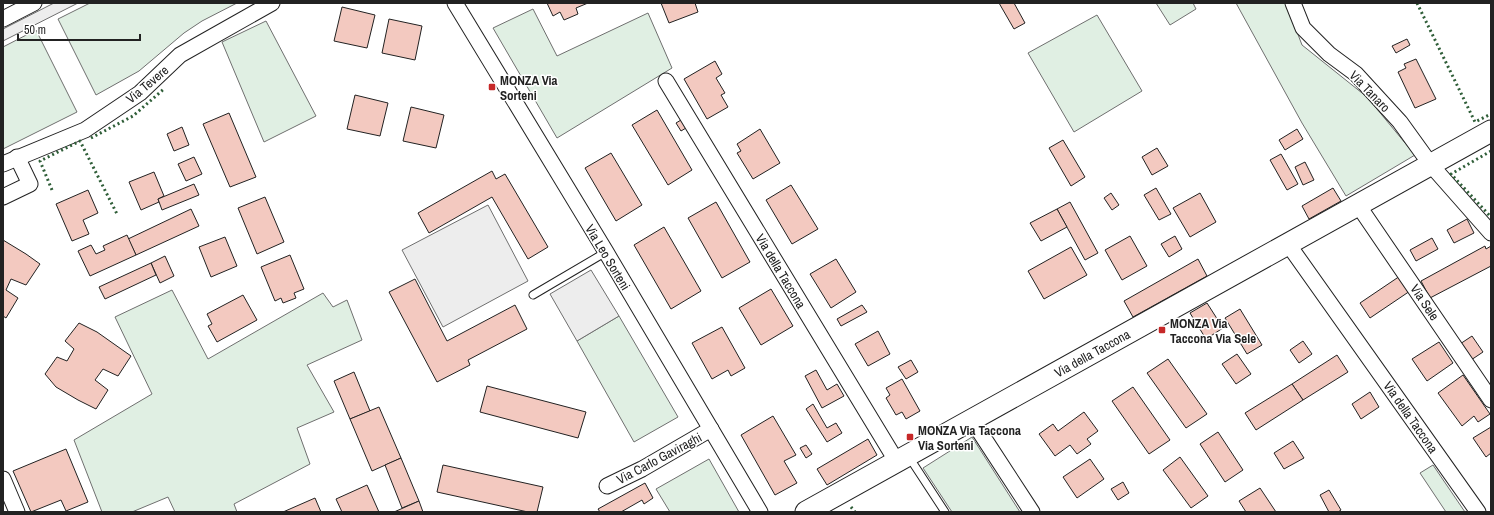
<svg xmlns="http://www.w3.org/2000/svg" width="1494" height="515" font-family="'Archivo Narrow',sans-serif">
<style>
.green{fill:#e0efe3;stroke:#6f6f6f}
.parking{fill:#ededed;stroke:#6f6f6f}
.building{fill:#f3c9c0;stroke:#222}
.lines{fill:none;stroke-linecap:round;stroke-linejoin:round}
.service-casing{stroke:#222;stroke-width:9}
.minor-casing{stroke:#222;stroke-width:17}
.secondary-casing{stroke:#222;stroke-width:23}
.service{stroke:#fff;stroke-width:7}
.minor{stroke:#fff;stroke-width:15}
.secondary{stroke:#fff;stroke-width:21}
.hedge{stroke:#2f5e38;stroke-width:3;stroke-dasharray:2 3;stroke-linecap:butt}
.poi-dot{fill:#c62828;stroke:#fff;stroke-width:1.5}
.labels{text-anchor:middle;stroke-width:3;stroke-linejoin:round;paint-order:stroke}
.poi-label{font-size:13px;font-weight:bold;fill:#222;stroke:#fff;text-anchor:start}
.street-label{font-size:13px;fill:#222;stroke:#fff}
</style>
<rect width="100%" height="100%" fill="#fff"/>
<!-- green -->
<g class="green">
<polygon points="90,3 237,3 202,21 184,33 139,71 96,95 58,19"/>
<polygon points="1156,3 1193,3 1196,9 1170,25"/>
<polygon points="1236,3 1286,3 1302,45 1367,97 1415,155 1346,196 1302,123"/>
<polygon points="533,9 557,56 648,13 672,68 557,138 493,28"/>
<polygon points="1097,15 1142,91 1074,132 1028,53"/>
<polygon points="266,21 316,116 264,142 222,42"/>
<polygon points="36,30 77,112 3,149 3,47"/>
<polygon points="172,290 208,359 323,293 333,307 347,300 362,340 307,365 334,412 297,428 310,464 234,504 237,512 175,512 168,497 132,512 102,512 74,440 152,394 115,317"/>
<polygon points="619,316 678,417 634,442 577,341"/>
<polygon points="972,437 1020,512 952,512 923,468"/>
<polygon points="709,459 739,512 670,512 656,489"/>
<polygon points="1433,465 1465,512 1446,512 1420,473"/>
</g>
<!-- parking -->
<g class="parking">
<polygon points="54,3 78,3 3,41 3,29"/>
<polygon points="488,205 528,281 443,327 402,250"/>
<polygon points="591,270 619,316 577,341 550,294"/>
</g>
<!-- building -->
<g class="building">
<polygon points="547,3 588,3 576,8 578,14 564,20 560,12 553,16"/>
<polygon points="661,3 695,3 698,12 669,23"/>
<polygon points="999,3 1014,3 1025,23 1014,29"/>
<polygon points="342,7 375,15 367,48 334,41"/>
<polygon points="389,19 422,26 415,60 382,53"/>
<polygon points="1407,39 1410,45 1396,53 1392,46"/>
<polygon points="1416,59 1436,99 1415,108 1398,72 1406,68 1404,64"/>
<polygon points="715,61 722,74 716,78 725,93 721,95 728,107 707,119 684,79"/>
<polygon points="355,95 388,103 380,136 347,129"/>
<polygon points="411,107 444,115 436,148 403,141"/>
<polygon points="657,110 692,170 668,185 632,125"/>
<polygon points="229,113 256,177 230,187 203,124"/>
<polygon points="681,120 686,128 681,131 676,123"/>
<polygon points="182,127 189,145 174,151 167,134"/>
<polygon points="760,129 780,163 753,179 737,153 741,151 737,144"/>
<polygon points="1297,129 1303,139 1285,150 1279,140"/>
<polygon points="1063,140 1085,177 1071,186 1049,148"/>
<polygon points="1157,148 1168,166 1152,175 1142,157"/>
<polygon points="611,153 642,205 616,221 585,168"/>
<polygon points="1281,154 1298,184 1287,190 1270,160"/>
<polygon points="194,157 202,174 186,181 178,164"/>
<polygon points="1305,162 1314,180 1303,185 1295,167"/>
<polygon points="492,171 496,179 505,174 548,247 528,259 492,197 429,233 418,213"/>
<polygon points="154,172 164,196 158,199 159,202 141,210 129,182"/>
<polygon points="194,184 199,195 162,210 158,199"/>
<polygon points="791,185 818,229 792,244 766,200"/>
<polygon points="1156,188 1171,214 1159,220 1144,195"/>
<polygon points="1333,188 1341,201 1309,219 1302,206"/>
<polygon points="88,190 98,213 83,220 89,234 72,241 56,204"/>
<polygon points="1111,193 1119,205 1112,210 1104,198"/>
<polygon points="1200,193 1216,222 1190,237 1173,208"/>
<polygon points="265,197 284,242 257,254 238,208"/>
<polygon points="716,202 750,262 722,278 688,218"/>
<polygon points="1070,202 1098,253 1085,260 1057,209"/>
<polygon points="191,209 199,226 136,255 128,239"/>
<polygon points="1057,209 1067,227 1041,241 1030,223"/>
<polygon points="1467,219 1474,233 1454,243 1447,230"/>
<polygon points="664,227 701,291 671,309 634,245"/>
<polygon points="127,235 136,255 90,276 78,251 91,245 96,254 105,250 103,246"/>
<polygon points="1130,236 1147,266 1122,280 1105,250"/>
<polygon points="1175,236 1182,249 1169,257 1161,244"/>
<polygon points="225,237 237,266 211,277 199,247"/>
<polygon points="1432,238 1438,249 1416,261 1410,250"/>
<polygon points="3,240 26,254 40,264 26,285 11,279 6,290 18,298 6,318 3,316"/>
<polygon points="1485,246 1486,249 1491,246 1491,266 1430,298 1421,281"/>
<polygon points="1071,247 1087,275 1044,299 1028,271"/>
<polygon points="290,255 304,289 294,293 296,298 283,303 281,298 275,301 261,267"/>
<polygon points="165,256 174,276 160,283 151,263"/>
<polygon points="836,259 856,292 831,308 810,274"/>
<polygon points="1198,259 1207,276 1133,317 1124,301"/>
<polygon points="151,263 156,275 105,299 99,287"/>
<polygon points="1400,276 1410,291 1370,318 1360,303"/>
<polygon points="415,279 447,341 515,305 527,329 468,360 470,365 437,382 389,292"/>
<polygon points="771,289 793,326 761,345 739,308"/>
<polygon points="243,295 257,320 217,342 208,326 212,324 207,314"/>
<polygon points="1207,303 1223,328 1206,339 1190,313"/>
<polygon points="862,305 867,312 841,326 837,319"/>
<polygon points="1240,309 1262,345 1247,354 1225,318"/>
<polygon points="79,323 97,332 131,356 118,376 103,369 95,380 108,390 96,409 78,400 56,387 45,374 57,357 67,361 74,349 65,341"/>
<polygon points="722,327 745,368 731,376 728,370 712,379 692,343"/>
<polygon points="878,331 890,354 868,366 855,344"/>
<polygon points="1472,336 1483,352 1471,360 1460,344"/>
<polygon points="1303,341 1312,354 1299,363 1290,350"/>
<polygon points="1439,342 1453,363 1427,381 1412,359"/>
<polygon points="1237,354 1251,374 1236,384 1222,364"/>
<polygon points="1337,355 1348,372 1303,400 1292,384"/>
<polygon points="1168,359 1207,414 1186,428 1147,373"/>
<polygon points="911,360 918,372 906,379 898,367"/>
<polygon points="816,370 827,390 837,384 844,396 822,408 805,376"/>
<polygon points="354,372 370,411 350,419 334,381"/>
<polygon points="1463,375 1490,414 1478,422 1474,416 1462,426 1438,393"/>
<polygon points="902,379 920,411 906,419 902,412 896,415 886,398 890,395 886,388"/>
<polygon points="1292,384 1303,400 1256,430 1245,413"/>
<polygon points="487,386 586,412 578,438 480,412"/>
<polygon points="1133,387 1170,440 1149,454 1112,401"/>
<polygon points="1370,392 1379,407 1361,419 1352,404"/>
<polygon points="813,404 827,428 836,423 842,433 827,442 806,409"/>
<polygon points="379,407 401,458 372,471 350,419"/>
<polygon points="1084,412 1098,431 1087,439 1091,444 1077,454 1070,445 1055,456 1039,434 1053,424 1058,431"/>
<polygon points="773,416 796,455 784,461 797,483 775,495 741,435"/>
<polygon points="1491,427 1491,453 1486,457 1473,438"/>
<polygon points="1218,432 1243,470 1225,482 1200,444"/>
<polygon points="868,439 877,455 827,485 817,469"/>
<polygon points="1293,441 1304,458 1284,469 1274,453"/>
<polygon points="806,445 812,454 806,458 800,448"/>
<polygon points="66,449 88,502 66,511 61,500 31,512 13,471"/>
<polygon points="1180,457 1208,496 1191,508 1163,470"/>
<polygon points="401,458 419,501 402,508 385,465"/>
<polygon points="1090,459 1104,479 1077,498 1063,477"/>
<polygon points="443,465 543,487 537,512 528,512 437,492"/>
<polygon points="1123,482 1129,493 1118,500 1111,489"/>
<polygon points="645,483 653,498 644,504 642,500 621,512 600,512 598,509"/>
<polygon points="367,485 379,512 342,512 336,499"/>
<polygon points="1260,488 1276,512 1246,512 1239,501"/>
<polygon points="1329,490 1341,510 1338,512 1329,512 1320,495"/>
<polygon points="315,498 321,512 283,512"/>
<polygon points="419,501 423,512 394,512"/>
</g>
<g class="lines">
<!-- service casing -->
<g class="service-casing">
<g id="service">
<polyline points="533,295 606,252"/>
<polyline points="909,457 945,512"/>
</g>
</g>
<!-- minor casing -->
<g class="minor-casing">
<g id="minor">
<polyline points="455,3 606,252 760,512"/>
<polyline points="1293,3 1303,28 1329,54 1356,74 1400,122 1431,165 1491,233"/>
<polyline points="3,19 34,3"/>
<polyline points="666,81 897,462"/>
<polyline points="3,164 85,130 140,93 180,55 272,3"/>
<polyline points="3,197 30,184 17,157"/>
<polyline points="1358,205 1491,400"/>
<polyline points="1288,244 1478,512"/>
<polyline points="972,420 1032,512"/>
<polyline points="3,479 17,512"/>
<polyline points="607,486 642,469 711,429"/>
</g>
</g>
<!-- secondary casing -->
<g class="secondary-casing">
<polyline id="secondary" points="806,512 1491,131"/>
</g>
<!-- service -->
<use href="#service" class="service"/>
<!-- minor -->
<use href="#minor" class="minor"/>
<!-- secondary -->
<use href="#secondary" class="secondary"/>
<!-- hedge -->
<g class="hedge">
<polyline points="1417,3 1475,122 1491,114"/>
<polyline points="91,138 133,116 165,88"/>
<polyline points="1491,151 1451,174 1491,217"/>
<polyline points="52,190 40,161 80,141 117,214"/>
<polyline points="851,507 855,512"/>
</g>
</g>
<!-- markers -->
<g class="poi-dot">
<rect x="488" y="83" width="8" height="8" rx="2"/>
<rect x="1158" y="326" width="8" height="8" rx="2"/>
<rect x="906" y="433" width="8" height="8" rx="2"/>
</g>
<g class="labels">
<!-- poi labels -->
<g class="poi-label">
<text x="500" y="85">MONZA Via<tspan x="500" dy="15">Sorteni</tspan></text>
<text x="1170" y="328">MONZA Via<tspan x="1170" dy="15">Taccona Via Sele</tspan></text>
<text x="918" y="435">MONZA Via Taccona<tspan x="918" dy="15">Via Sorteni</tspan></text>
</g>
<!-- street labels -->
<g class="street-label">
<text transform="translate(147 84) rotate(-40)" y="5">Via Tevere</text>
<text transform="translate(1370 91) rotate(46)" y="5">Via Tanaro</text>
<text transform="translate(608 257) rotate(59)" y="5">Via Leo Sorteni</text>
<text transform="translate(781 271) rotate(59)" y="5">Via della Taccona</text>
<text transform="translate(1425 302) rotate(56)" y="5">Via Sele</text>
<text transform="translate(1092 353) rotate(-29)" y="5">Via della Taccona</text>
<text transform="translate(1411 417) rotate(55)" y="5">Via della Taccona</text>
<text transform="translate(659 458) rotate(-28)" y="5">Via Carlo Gaviraghi</text>
</g>
</g>
<!-- border -->
<rect width="1494" height="515" fill="none" stroke="#222222" stroke-width="8"/>
<!-- scale -->
<path d="M18 34v6h122v-6" fill="none" stroke="#222222" stroke-width="2"/>
<text x="24" y="34" font-size="12" fill="#222222" stroke="#ffffff" stroke-width="3" paint-order="stroke">50 m</text>
</svg>
